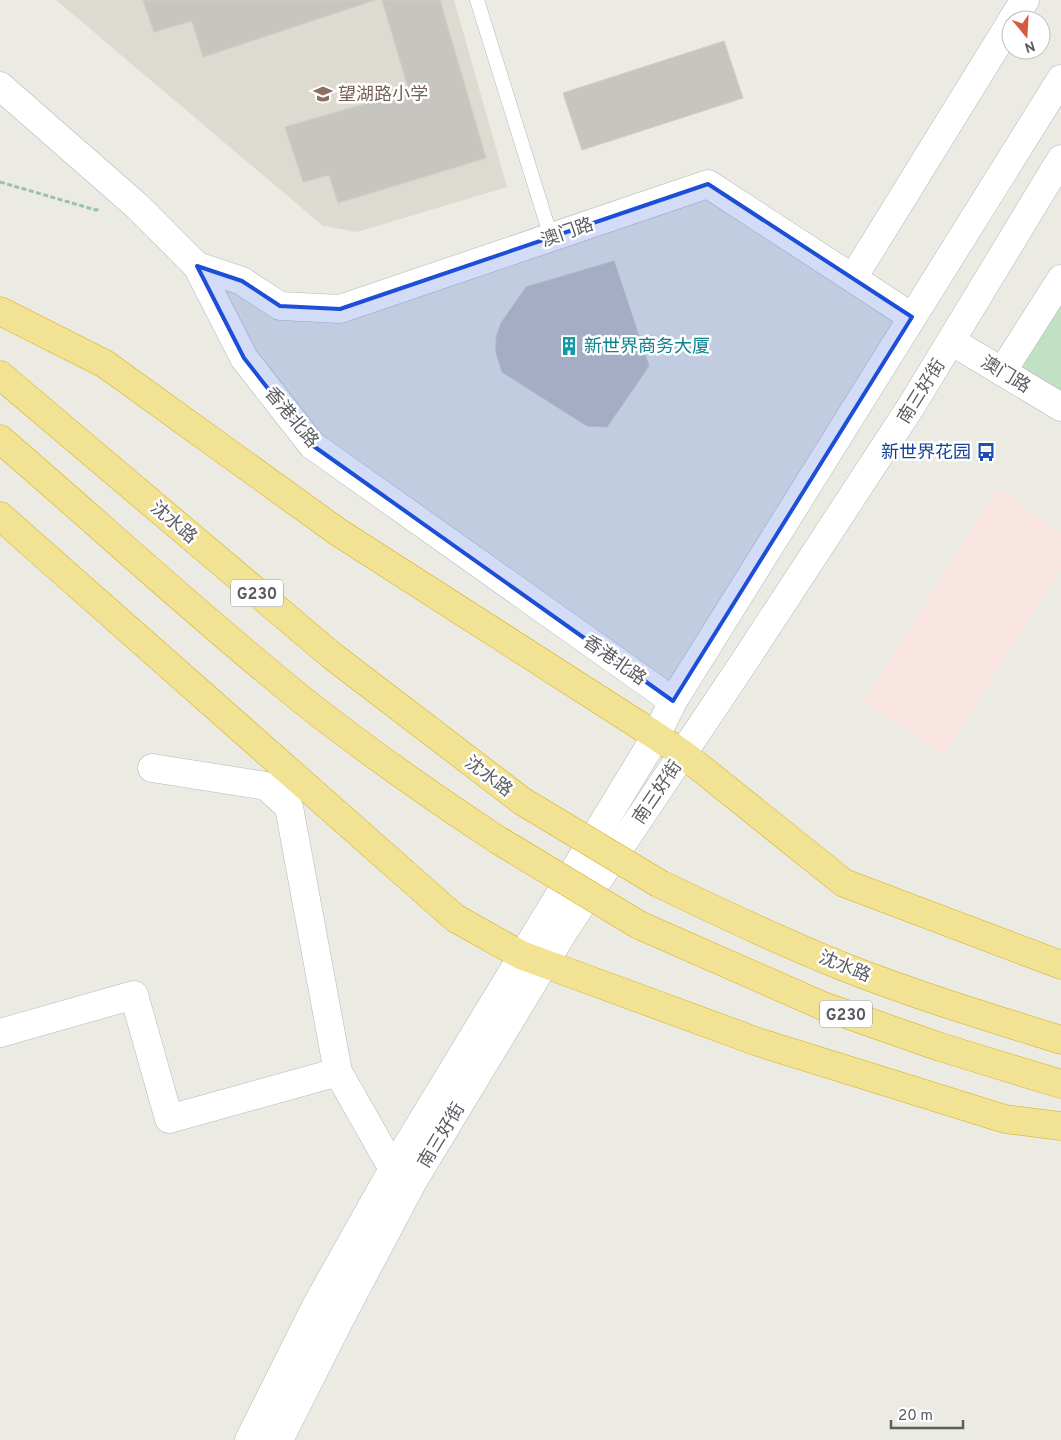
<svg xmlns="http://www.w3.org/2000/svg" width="1061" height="1440" font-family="Overpass,'Noto Sans SC',sans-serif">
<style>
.education{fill:#dcdad1}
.medical{fill:#f8e4e0}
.green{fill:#c1e1c4}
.building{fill:#c7c5c0;stroke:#d0cdc2}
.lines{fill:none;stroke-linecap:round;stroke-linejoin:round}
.lane-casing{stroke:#b5b7bc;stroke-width:15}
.street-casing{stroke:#b5b7bc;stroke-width:29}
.secondary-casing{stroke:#b6b8bd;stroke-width:29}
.highway-casing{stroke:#d7ad18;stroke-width:29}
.path{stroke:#9cc1a9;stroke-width:3;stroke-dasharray:5 2.5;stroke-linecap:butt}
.lane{stroke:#fff;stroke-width:14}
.street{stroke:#fff;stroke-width:28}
.secondary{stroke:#fff;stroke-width:28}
.highway{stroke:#f1e294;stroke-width:28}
.highway-bridge-casing{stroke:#d7ad18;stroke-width:29;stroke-linecap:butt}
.highway-bridge{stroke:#f1e294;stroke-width:28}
.marked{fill:#1d4ed8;fill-opacity:0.2;stroke:#1d4ed8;stroke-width:4;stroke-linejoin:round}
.labels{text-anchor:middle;stroke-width:5;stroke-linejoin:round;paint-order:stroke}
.shield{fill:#fff;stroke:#8c8e91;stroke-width:1}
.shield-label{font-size:16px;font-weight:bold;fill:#5b5d62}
.education-label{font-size:18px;fill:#785e54;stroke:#fff;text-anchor:start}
.street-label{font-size:18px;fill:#5b5d62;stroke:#fff}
.culture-label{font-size:18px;fill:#0d838f;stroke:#fff;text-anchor:start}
.transit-label{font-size:18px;fill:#164399;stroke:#fff;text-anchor:end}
</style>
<rect width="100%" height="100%" fill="#ecebe3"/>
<!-- education -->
<polygon class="education" points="56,0 454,0 507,187 357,232 323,226"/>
<!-- medical -->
<polygon class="medical" points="997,488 1061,532 1061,569 944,755 863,703"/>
<!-- green -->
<polygon class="green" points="1061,279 1061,407 1002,372"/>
<!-- building -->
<g class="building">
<polygon points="143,0 375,0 203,57 192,21 154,32"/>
<polygon points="382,0 440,0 486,158 338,203 329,175 303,182 285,127 409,91"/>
<polygon points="724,41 743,98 582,150 563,93"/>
<polygon points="614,261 649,366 607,427 587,426 502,372 496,353 496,338 501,323 526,287"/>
</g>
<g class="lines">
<!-- lane casing -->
<g class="lane-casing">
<polyline id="lane" points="477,0 551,237"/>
</g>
<!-- street casing -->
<g class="street-casing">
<g id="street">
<polyline points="1012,20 1025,0"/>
<polyline points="0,86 137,206 197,266 244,358 312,445 673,701"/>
<polyline points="197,266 242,281 280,306 340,309 708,184 912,317"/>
<polyline points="853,278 1011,22"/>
<polyline points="951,341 1061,407"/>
<polyline points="1002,372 1061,279"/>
<polyline points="152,768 266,786 289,807 338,1072 393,1169"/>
<polyline points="0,1033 134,995 169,1119 338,1072"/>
</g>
</g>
<!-- secondary casing -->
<g class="secondary-casing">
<g id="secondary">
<polyline points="249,1440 316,1306 393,1169 656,736 673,701 1061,79"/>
<polyline points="279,1440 340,1319 413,1181 564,931 746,659 912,405 1061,159"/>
</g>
</g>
<!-- highway casing -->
<g class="highway-casing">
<g id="highway">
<polyline points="0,311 105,364 338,532 656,736 683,754 844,883 1061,965"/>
<polyline points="0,375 331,655 522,801"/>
<path d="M0,439c100,86 198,177 301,260 63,50 130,97 197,141"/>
<polyline points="0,516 455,918 521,955 758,1042 1005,1119 1061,1126"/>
<path d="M660,884c61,29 121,58 184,83 71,28 144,50 217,73"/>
<polyline points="639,925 823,1006 940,1047 1061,1084"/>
</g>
</g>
<!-- path -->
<polyline class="path" points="0,182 96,210 100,209"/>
<!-- lane -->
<use href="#lane" class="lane"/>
<!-- street -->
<use href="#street" class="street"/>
<!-- secondary -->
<use href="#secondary" class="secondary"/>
<!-- highway -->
<use href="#highway" class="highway"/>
<!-- highway-bridge casing -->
<g class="highway-bridge-casing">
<g id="highway-bridge">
<polyline points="522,801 660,884"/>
<polyline points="498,840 639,925"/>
</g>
</g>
<!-- highway-bridge -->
<use href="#highway-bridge" class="highway-bridge"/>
</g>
<!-- marked area -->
<path class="marked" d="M708,184l204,133 -239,384 -361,-256 -68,-87 -47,-92 45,15 38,25 60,3z"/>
<!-- icons -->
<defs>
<g id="school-bare" transform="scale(1.5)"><path d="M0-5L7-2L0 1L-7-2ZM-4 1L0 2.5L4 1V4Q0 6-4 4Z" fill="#8d6e63" stroke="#fff" stroke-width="2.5" paint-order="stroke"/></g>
<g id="building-bare" transform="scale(1.5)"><path d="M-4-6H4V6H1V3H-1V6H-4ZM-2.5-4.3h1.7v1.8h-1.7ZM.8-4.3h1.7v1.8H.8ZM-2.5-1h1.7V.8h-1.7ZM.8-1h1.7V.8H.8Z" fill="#0f9aa8" stroke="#fff" stroke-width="2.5" paint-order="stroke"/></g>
<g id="bus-bare" transform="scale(1.5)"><path d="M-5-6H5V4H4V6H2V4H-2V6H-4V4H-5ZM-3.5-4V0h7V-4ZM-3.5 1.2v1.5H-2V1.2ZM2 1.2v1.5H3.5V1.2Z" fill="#1a4fb4" stroke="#fff" stroke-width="2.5" paint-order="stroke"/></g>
</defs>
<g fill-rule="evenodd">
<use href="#school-bare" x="323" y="94"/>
<use href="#building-bare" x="569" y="346"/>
<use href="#bus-bare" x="986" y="452"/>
</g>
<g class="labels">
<!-- shield labels -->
<g class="shield">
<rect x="231" y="579.5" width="52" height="27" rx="4"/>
<rect x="820" y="1000.5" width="52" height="27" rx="4"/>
</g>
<g class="shield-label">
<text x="257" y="599">G230</text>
<text x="846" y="1020">G230</text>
</g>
<!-- education labels -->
<g class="education-label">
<text x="338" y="100">望湖路小学</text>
</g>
<!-- street labels -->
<g class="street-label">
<text transform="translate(567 232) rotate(-19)" y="6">澳门路</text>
<text transform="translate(1006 374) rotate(31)" y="6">澳门路</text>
<text transform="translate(921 391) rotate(-58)" y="6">南三好街</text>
<text transform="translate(292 417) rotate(50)" y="6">香港北路</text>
<text transform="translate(174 522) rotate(40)" y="6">沈水路</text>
<text transform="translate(615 660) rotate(35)" y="6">香港北路</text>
<text transform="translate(489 776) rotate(37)" y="6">沈水路</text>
<text transform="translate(657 792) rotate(-56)" y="6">南三好街</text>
<text transform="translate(845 966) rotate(22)" y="6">沈水路</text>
<text transform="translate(441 1135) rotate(-59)" y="6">南三好街</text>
</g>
<!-- culture labels -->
<g class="culture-label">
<text x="584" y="352">新世界商务大厦</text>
</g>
<!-- transit labels -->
<g class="transit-label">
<text x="971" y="458">新世界花园</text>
</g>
</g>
<!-- north arrow -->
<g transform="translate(1026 35) rotate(162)"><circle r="24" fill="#ffffff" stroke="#bdbec0"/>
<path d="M0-4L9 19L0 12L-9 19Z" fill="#d6583e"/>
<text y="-8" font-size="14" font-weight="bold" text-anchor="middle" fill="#5b5d62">N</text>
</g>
<!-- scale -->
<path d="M891 1420v8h72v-8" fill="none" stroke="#5b5d62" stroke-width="2.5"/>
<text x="898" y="1420" font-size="15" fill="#5b5d62" stroke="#ffffff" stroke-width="4" paint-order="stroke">20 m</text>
</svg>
